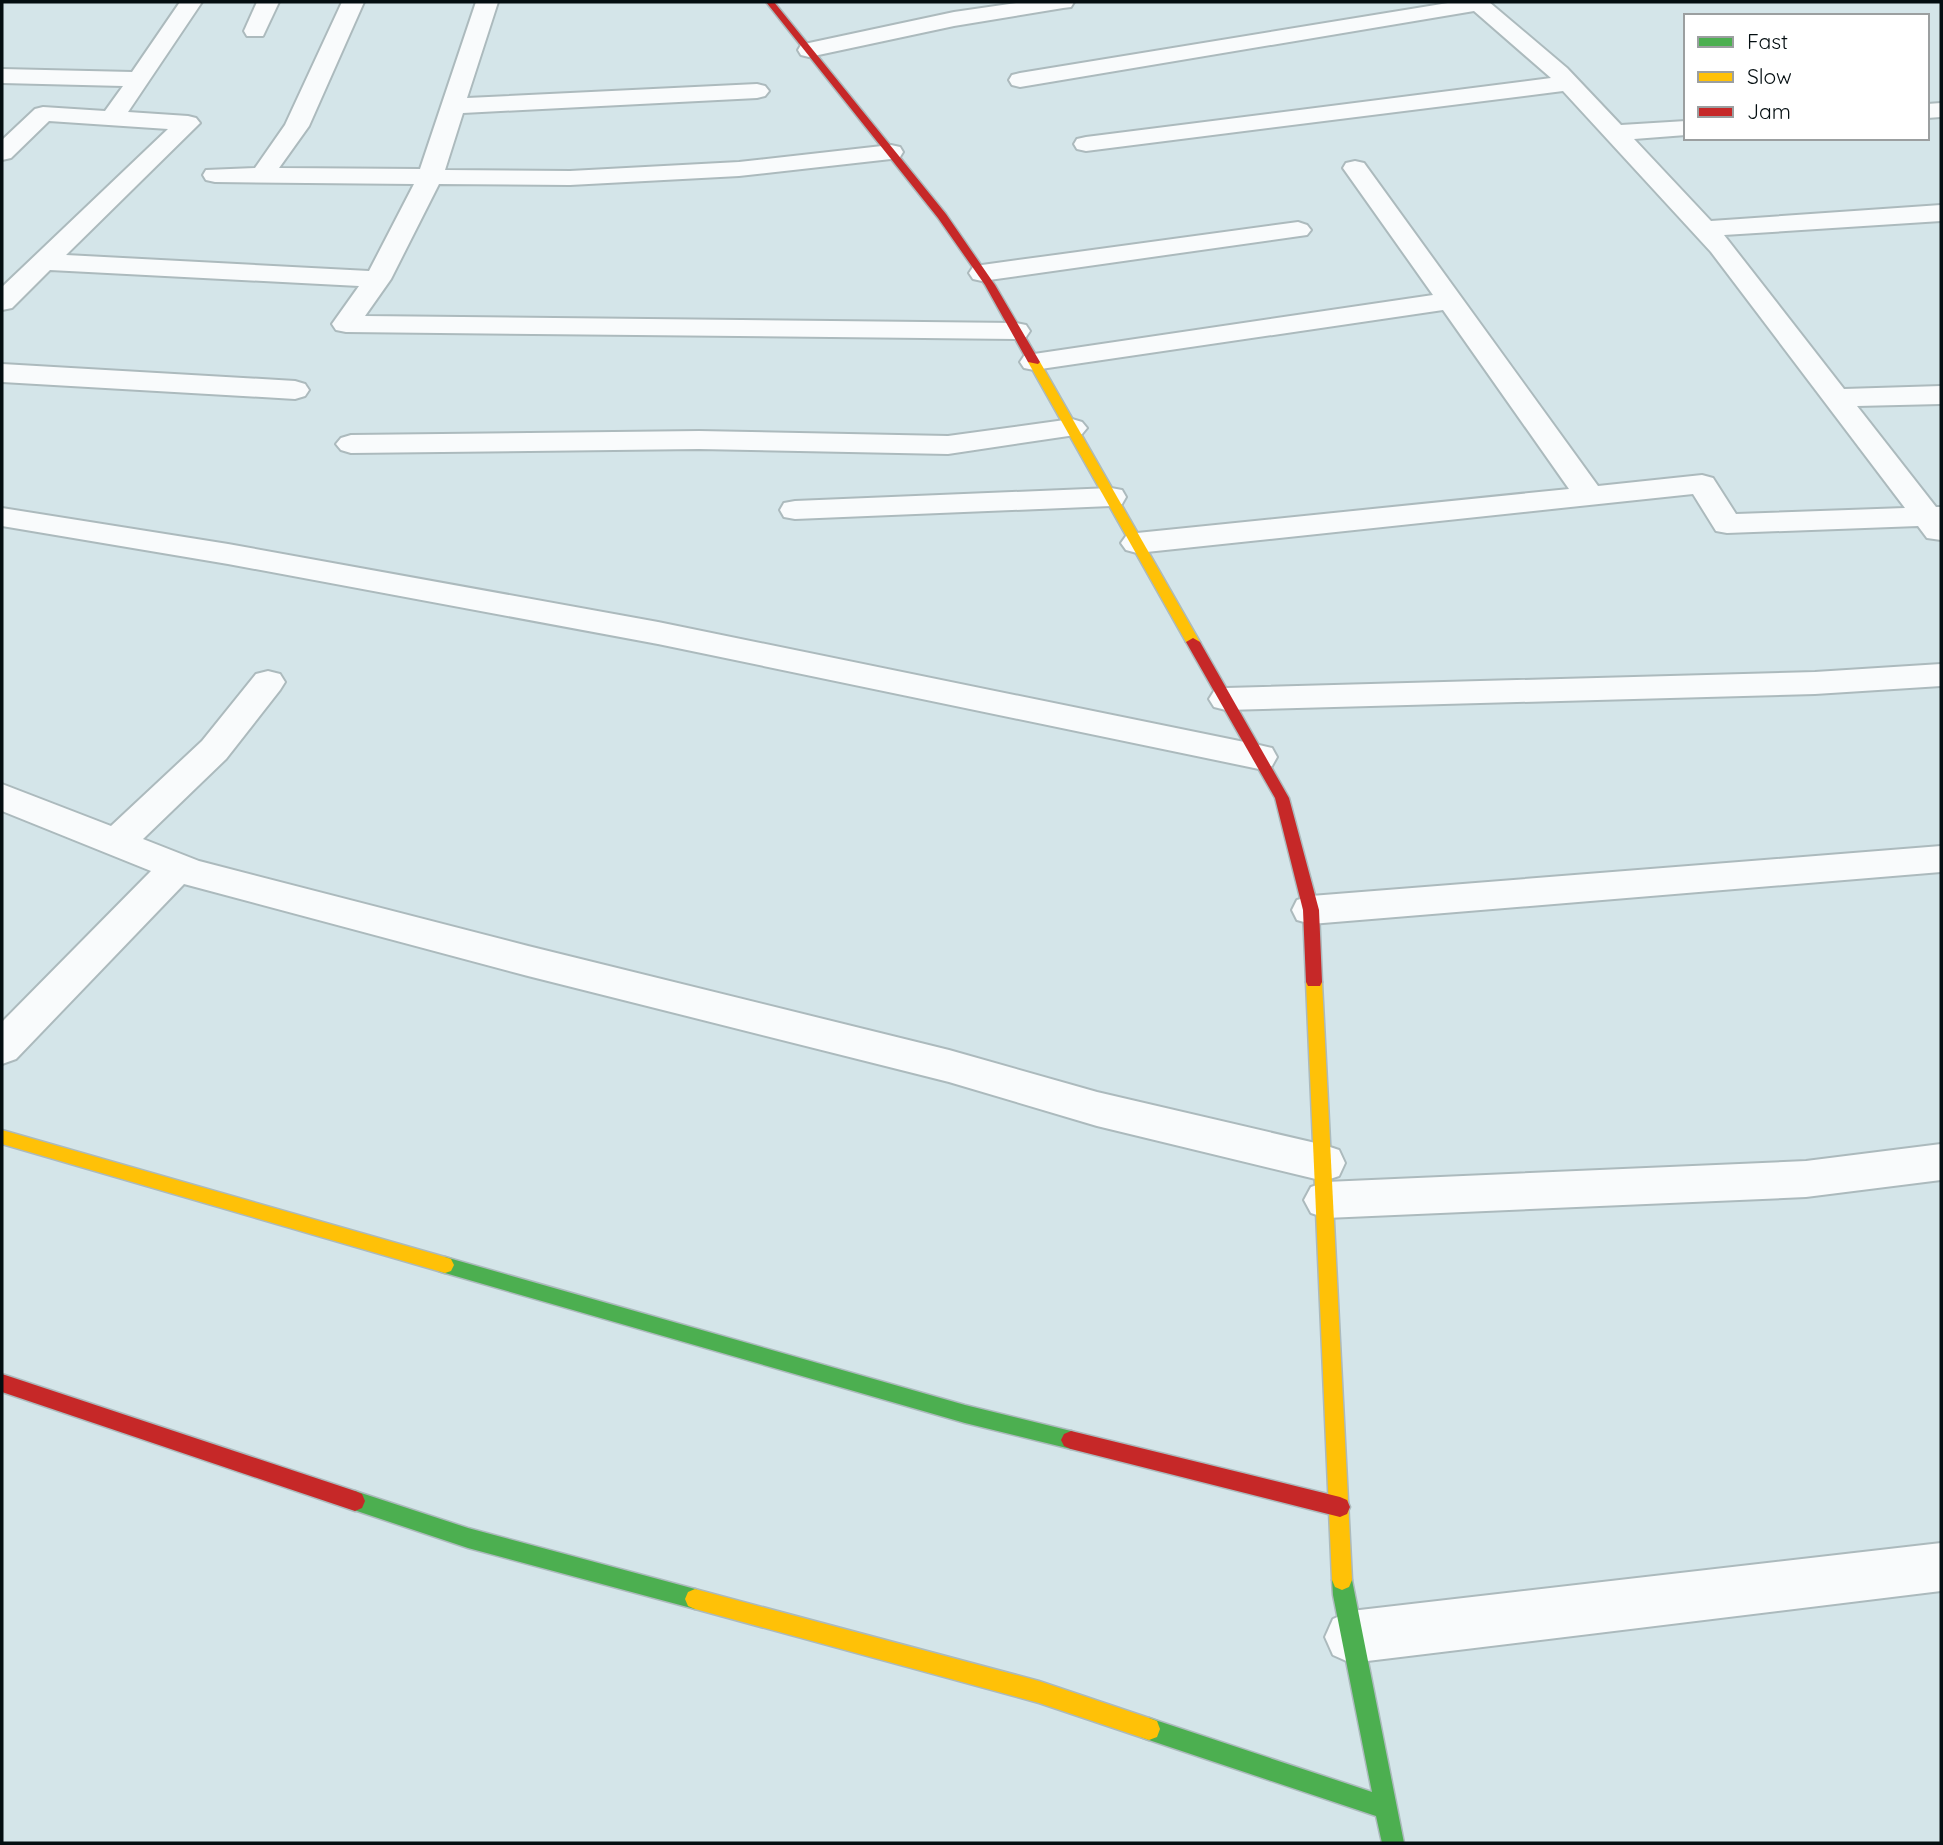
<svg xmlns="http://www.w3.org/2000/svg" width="1943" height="1845" font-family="Quicksand,sans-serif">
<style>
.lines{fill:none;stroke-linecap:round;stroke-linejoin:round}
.street-casing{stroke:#acbabd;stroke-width:4}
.fast-casing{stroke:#acbabd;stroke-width:3}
.slow-casing{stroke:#acbabd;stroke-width:3}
.jam-casing{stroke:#acbabd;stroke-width:3}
.street{fill:#f9fbfc;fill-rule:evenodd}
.fast{fill:#4caf50;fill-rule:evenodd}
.slow{fill:#ffc107;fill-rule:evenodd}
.jam{fill:#c62828;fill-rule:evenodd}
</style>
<rect width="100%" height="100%" fill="#d4e5e9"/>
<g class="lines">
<!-- street casing -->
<g class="street-casing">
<g id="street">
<polygon points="180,2 202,2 128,112 188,116 196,118 200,123 66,255 369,271 414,184 215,182 206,180 203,175 206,170 255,168 285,125 342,2 364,2 309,126 279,168 420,169 476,2 498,2 467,98 757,84 765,86 769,91 765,96 757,98 463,113 445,170 570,171 739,162 891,145 900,147 903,152 900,157 891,159 739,176 570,185 439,184 391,279 365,316 1016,323 1026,325 1030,331 1026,337 1016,339 346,332 336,330 332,324 359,286 50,270 12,308 2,310 2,287 168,129 49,121 11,158 2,160 2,140 35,109 43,107 105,111 123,86 2,83 2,69 132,72"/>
<polygon points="257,2 279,2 263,36 247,36 244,31"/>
<polygon points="1023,2 1074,2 1071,7 1063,8 954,26 809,57 801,55 798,50 801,45 809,43 954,12"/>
<polygon points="1454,2 1489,2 1567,68 1621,125 1686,121 1686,135 1634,139 1711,221 1941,205 1941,221 1724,235 1844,389 1941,386 1941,404 1857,406 1936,507 1941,507 1941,540 1927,538 1918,526 1727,533 1716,531 1693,494 1137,553 1126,550 1121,543 1126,536 1137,533 1569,489 1443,310 1034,370 1024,368 1020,362 1024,356 1034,354 1433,295 1343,168 1346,163 1355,161 1364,163 1598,486 1702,475 1713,478 1736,514 1905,508 1711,252 1563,91 1086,151 1077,149 1074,144 1077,139 1086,137 1551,78 1474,11 1020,87 1012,85 1009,80 1012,75 1020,73"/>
<polygon points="1941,103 1941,117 1927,118 1927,104"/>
<polygon points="1298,222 1307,225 1311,230 1307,235 982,281 973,279 969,273 973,267 982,265"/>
<polygon points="2,364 295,381 305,384 309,390 305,396 295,399 2,382"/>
<polygon points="1072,419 1082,422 1087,428 1082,434 948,454 699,449 351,453 341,450 336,444 341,438 351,435 699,431 948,436"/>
<polygon points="1111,488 1122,490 1126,497 1122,504 1111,506 795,519 784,517 780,510 784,503 795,501"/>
<polygon points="2,508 228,544 658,622 1259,745 1272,748 1277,757 1272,766 1259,769 658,644 228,564 2,526"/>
<polygon points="1941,664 1941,686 1815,694 1226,710 1214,707 1209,699 1214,691 1226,688 1815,672"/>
<polygon points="268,671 280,674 285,682 280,690 226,759 143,839 199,861 528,946 949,1050 1097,1092 1324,1145 1339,1150 1345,1163 1339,1176 1324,1181 1097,1126 949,1082 528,976 184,884 16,1059 2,1064 2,1022 151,871 2,811 2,784 111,826 202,741 256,674"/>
<polygon points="1941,846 1941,872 1311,924 1297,920 1292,910 1297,900 1311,896"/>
<polygon points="1941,1144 1941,1180 1806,1197 1326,1218 1311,1213 1304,1200 1311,1187 1326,1182 1806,1161"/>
<polygon points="1941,1543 1941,1591 1351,1663 1333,1655 1325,1637 1333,1619 1351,1611"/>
</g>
</g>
<!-- fast casing -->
<g class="fast-casing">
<g id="fast">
<polygon points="445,1257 965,1405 1071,1431 1078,1434 1081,1440 1078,1446 1071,1449 965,1423 445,1273 439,1271 436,1265 439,1259"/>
<polygon points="355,1491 468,1528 695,1589 702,1592 705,1599 702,1606 695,1609 468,1548 348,1508 345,1501 348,1494"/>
<polygon points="1342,1570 1349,1573 1352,1580 1404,1843 1382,1843 1376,1816 1149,1740 1141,1737 1138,1729 1141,1721 1149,1718 1372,1792 1333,1595 1332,1580 1335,1573"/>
</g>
</g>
<!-- slow casing -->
<g class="slow-casing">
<g id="slow">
<polygon points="1034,359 1040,362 1200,642 1198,645 1193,646 1186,642 1028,362"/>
<polygon points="1314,976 1320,978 1322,982 1352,1580 1349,1587 1342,1590 1335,1587 1332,1580 1306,982 1308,978"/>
<polygon points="2,1130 445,1257 451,1259 454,1265 451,1271 445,1273 2,1144"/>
<polygon points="695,1589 1039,1681 1149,1718 1157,1721 1160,1729 1157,1737 1149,1740 1039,1703 695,1609 688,1606 685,1599 688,1592"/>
</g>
</g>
<!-- jam casing -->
<g class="jam-casing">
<g id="jam">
<polygon points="766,2 774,2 946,214 995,285 1040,362 1038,364 1028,362 985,285 938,218"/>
<polygon points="1193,638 1200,642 1289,798 1319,910 1322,982 1320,986 1308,986 1306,982 1303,910 1275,798 1186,642"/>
<polygon points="2,1374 355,1491 362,1494 365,1501 362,1508 355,1511 2,1392"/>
<polygon points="1071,1431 1340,1497 1347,1500 1350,1507 1347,1514 1340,1517 1071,1449 1064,1446 1061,1440 1064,1434"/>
</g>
</g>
<!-- street -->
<use href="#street" class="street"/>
<!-- fast -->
<use href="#fast" class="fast"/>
<!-- slow -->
<use href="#slow" class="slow"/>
<!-- jam -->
<use href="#jam" class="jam"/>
</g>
<!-- border -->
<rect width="1943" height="1845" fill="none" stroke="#040e11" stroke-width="7"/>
<!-- legend -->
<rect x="1684" y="14" width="245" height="126" fill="#ffffff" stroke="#9b9fa0" stroke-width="2"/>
<rect x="1698" y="37" width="35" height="10" fill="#4caf50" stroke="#9b9fa0" stroke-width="2"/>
<text x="1747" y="49" font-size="21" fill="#040e11">Fast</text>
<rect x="1698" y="72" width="35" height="10" fill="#ffc107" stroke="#9b9fa0" stroke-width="2"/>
<text x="1747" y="84" font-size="21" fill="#040e11">Slow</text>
<rect x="1698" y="107" width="35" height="10" fill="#c62828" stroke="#9b9fa0" stroke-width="2"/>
<text x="1747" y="119" font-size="21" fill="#040e11">Jam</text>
</svg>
